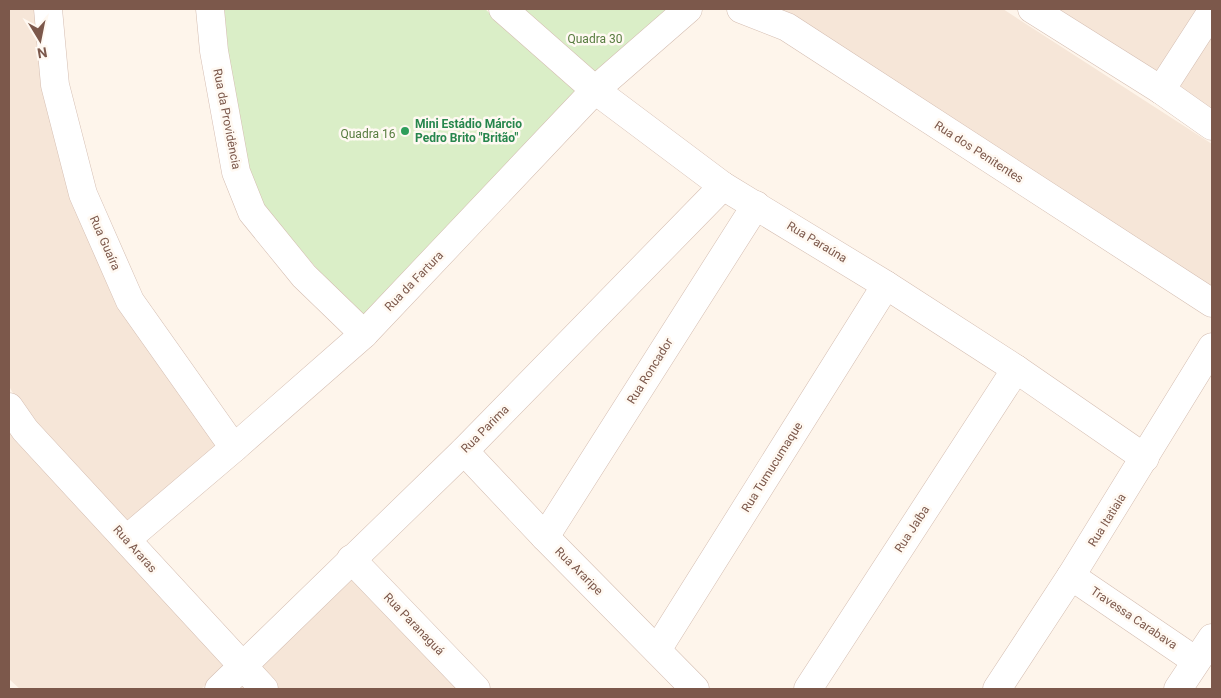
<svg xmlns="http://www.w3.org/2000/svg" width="1221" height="698" font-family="Roboto,sans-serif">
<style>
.residential{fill:#f6e6d8}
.green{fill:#daeec7}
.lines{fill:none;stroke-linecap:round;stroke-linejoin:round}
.minor-casing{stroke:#d4bdb1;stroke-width:29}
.minor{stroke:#fff;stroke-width:28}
.leisure-dot{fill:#2e9e5b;stroke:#fff9f2;stroke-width:2}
.labels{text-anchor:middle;stroke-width:5;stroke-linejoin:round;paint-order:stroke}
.park-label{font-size:12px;fill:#577c3f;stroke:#fff9f2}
.street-label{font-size:12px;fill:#7c584b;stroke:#fff9f2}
.leisure-label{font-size:12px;font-weight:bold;fill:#27864d;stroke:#fff9f2;text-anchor:start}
</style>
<rect width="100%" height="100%" fill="#fef5eb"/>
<!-- residential -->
<g class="residential">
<polygon points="9,9 41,9 67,168 217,444 125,523 16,399 9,386"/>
<polygon points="762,9 1003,9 1212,144 1212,291"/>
<polygon points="1043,9 1197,9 1152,78"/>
<polygon points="1212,28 1212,113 1173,87"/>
<polygon points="9,428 227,666 201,689 20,689 9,679"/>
<polygon points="348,572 463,689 273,689 251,666"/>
</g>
<!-- green -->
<g class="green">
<polygon points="219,9 485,9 579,93 363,321 269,214 243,165"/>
<polygon points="514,9 675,9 595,80"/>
</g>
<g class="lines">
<!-- minor casing -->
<g class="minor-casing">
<g id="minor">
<polyline points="48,9 55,85 83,194 130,301 234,448"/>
<polyline points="210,9 214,51 236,172 252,212 304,276 364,334"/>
<polyline points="503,9 595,90 723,186 886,285 1016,369 1145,458"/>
<polyline points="741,9 787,27 1212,303"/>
<polyline points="1032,9 1161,90 1212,126"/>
<polyline points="1161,90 1212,11"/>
<polyline points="9,407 25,430 264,689"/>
<polyline points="464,451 545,537 695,689"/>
<polyline points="545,537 756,205"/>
<polyline points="127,539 234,448 364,334 595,90 688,9"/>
<polyline points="351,559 476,689"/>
<polyline points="1071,576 1196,661"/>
<polyline points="657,650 886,285"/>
<polyline points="219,689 464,451 723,186"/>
<polyline points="808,689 1016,369"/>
<polyline points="997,689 1071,576 1212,347"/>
<polyline points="1178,689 1212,638"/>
</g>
</g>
<!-- minor -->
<use href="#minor" class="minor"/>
</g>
<!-- markers -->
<circle class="leisure-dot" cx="405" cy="131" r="5"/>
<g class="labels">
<!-- park labels -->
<g class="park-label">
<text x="595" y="43">Quadra 30</text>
<text x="368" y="138">Quadra 16</text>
</g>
<!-- street labels -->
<g class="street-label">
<text transform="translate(227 119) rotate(79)" y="4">Rua da Providência</text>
<text transform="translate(979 152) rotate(33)" y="4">Rua dos Penitentes</text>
<text transform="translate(817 242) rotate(31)" y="4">Rua Paraúna</text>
<text transform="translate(105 243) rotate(66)" y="4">Rua Guaíra</text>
<text transform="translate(414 281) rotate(-46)" y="4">Rua da Fartura</text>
<text transform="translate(650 371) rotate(-58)" y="4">Rua Roncador</text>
<text transform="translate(485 429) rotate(-45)" y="4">Rua Parima</text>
<text transform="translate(772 467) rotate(-58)" y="4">Rua Tumucumaque</text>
<text transform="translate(1107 520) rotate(-58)" y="4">Rua Itatiaia</text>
<text transform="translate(912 529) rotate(-57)" y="4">Rua Jaíba</text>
<text transform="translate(135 549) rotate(48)" y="4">Rua Araras</text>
<text transform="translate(579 571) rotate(45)" y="4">Rua Araripe</text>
<text transform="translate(1134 618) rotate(34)" y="4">Travessa Carabava</text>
<text transform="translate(414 624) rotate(46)" y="4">Rua Paranaguá</text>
</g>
<!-- leisure labels -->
<g class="leisure-label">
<text x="415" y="128">Mini Estádio Márcio<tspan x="415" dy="14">Pedro Brito "Britão"</tspan></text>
</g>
</g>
<!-- border -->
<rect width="1221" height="698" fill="none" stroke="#7c584b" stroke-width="20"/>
<!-- north arrow -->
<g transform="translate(40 40) rotate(170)" stroke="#fff9f2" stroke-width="4" paint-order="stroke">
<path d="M0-4L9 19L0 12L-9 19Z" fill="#7c584b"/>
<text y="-8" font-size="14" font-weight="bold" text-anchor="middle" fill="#7c584b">N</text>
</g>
</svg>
